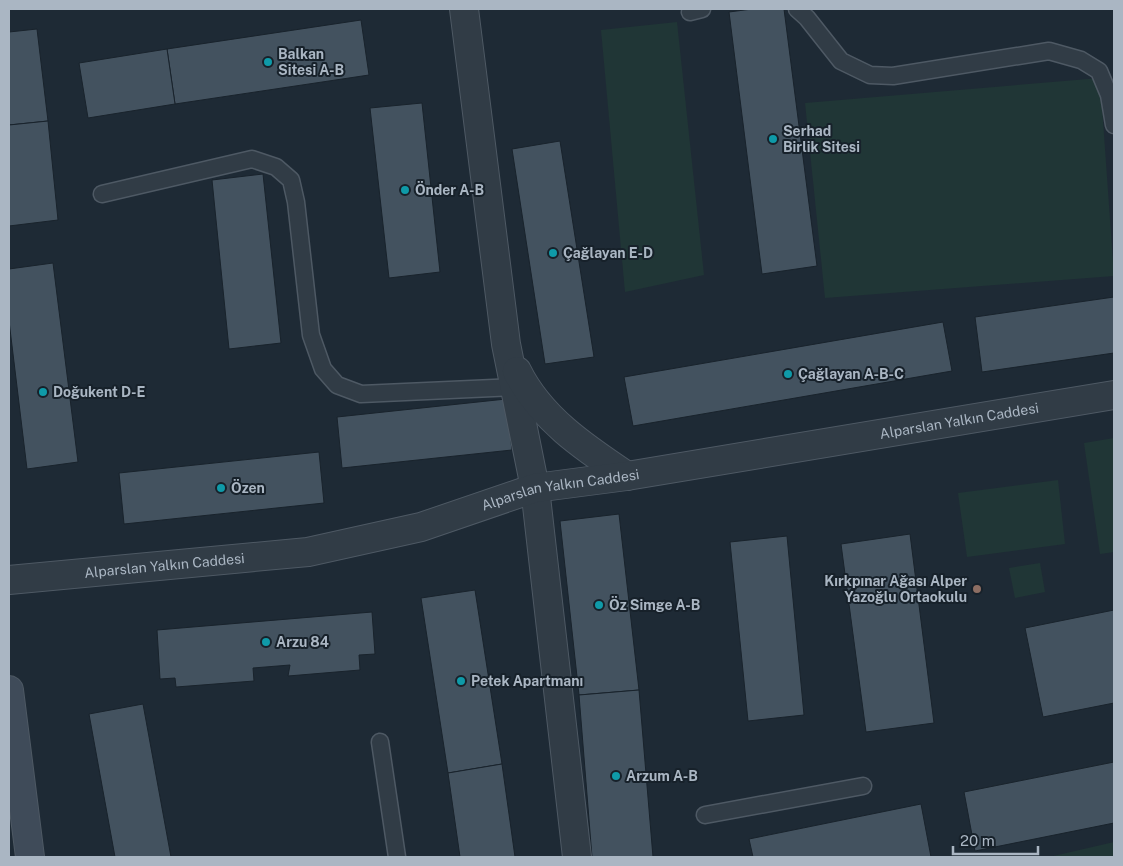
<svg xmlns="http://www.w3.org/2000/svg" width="1123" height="866" font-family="'Public Sans',sans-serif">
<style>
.green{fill:#203636}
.building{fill:#43525f;stroke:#19232c}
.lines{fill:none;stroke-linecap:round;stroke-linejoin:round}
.lane-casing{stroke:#4e5964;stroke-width:19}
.street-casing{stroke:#4e5964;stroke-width:30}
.secondary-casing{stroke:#4e5964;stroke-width:30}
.lane{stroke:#313c46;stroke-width:16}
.street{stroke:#313c46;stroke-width:28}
.secondary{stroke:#3f4b59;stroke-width:28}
.culture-dot{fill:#0f9aa8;stroke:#17212a;stroke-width:2}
.education-dot{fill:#8d6e63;stroke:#17212a;stroke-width:2}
.labels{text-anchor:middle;stroke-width:4;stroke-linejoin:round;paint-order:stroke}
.poi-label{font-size:14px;font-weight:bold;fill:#aab6c3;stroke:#17212a;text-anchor:start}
.street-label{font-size:14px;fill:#aab6c3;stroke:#17212a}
</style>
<rect width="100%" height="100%" fill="#1e2a35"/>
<!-- green -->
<g class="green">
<polygon points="677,22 704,275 625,292 601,30"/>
<polygon points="1100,78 1114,276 825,298 805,103"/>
<polygon points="1114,438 1114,552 1100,554 1084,443"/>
<polygon points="1058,480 1065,544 967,557 958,493"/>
<polygon points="1040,563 1045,592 1015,598 1009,568"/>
<polygon points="1114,842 1114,857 1049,857"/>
</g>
<!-- building -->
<g class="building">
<polygon points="752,9 784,9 817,266 762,274 729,12"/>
<polygon points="361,20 369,75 175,104 167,49"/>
<polygon points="37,29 48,121 9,125 9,32"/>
<polygon points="167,49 175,104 88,118 79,63"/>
<polygon points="422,103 440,272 389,278 370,108"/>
<polygon points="48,121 58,220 9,226 9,125"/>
<polygon points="560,141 594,357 545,364 512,149"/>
<polygon points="263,174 281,343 229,349 212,180"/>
<polygon points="53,263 78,462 27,469 9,321 9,269"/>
<polygon points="1114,297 1114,353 982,372 975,317"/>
<polygon points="943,322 952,371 633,426 624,377"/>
<polygon points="506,399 512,450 342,468 337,417"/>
<polygon points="319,452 324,503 124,524 119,473"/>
<polygon points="619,514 639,690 579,695 560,521"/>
<polygon points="910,534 934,723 866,732 841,544"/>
<polygon points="787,536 804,715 748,721 730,542"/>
<polygon points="475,590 502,764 448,773 421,598"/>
<polygon points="1114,610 1114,703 1043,717 1025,628"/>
<polygon points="372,612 375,654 359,655 360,670 288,676 290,665 253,668 254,681 176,687 175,678 160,679 157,630"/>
<polygon points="639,690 653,857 592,857 579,695"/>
<polygon points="143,704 171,857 115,857 89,714"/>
<polygon points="1114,762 1114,823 975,851 964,792"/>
<polygon points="502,764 515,857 460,857 448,773"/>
<polygon points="921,804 931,857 753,857 749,839"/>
</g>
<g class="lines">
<!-- lane casing -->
<g class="lane-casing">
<g id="lane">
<polyline points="797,9 807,18 841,61 870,75 893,76 1049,51 1081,60 1099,71 1109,95 1114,125"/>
<polyline points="690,12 702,9"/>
<polyline points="102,194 252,159 276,167 291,180 296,202 311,335 323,369 337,385 361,394 514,387"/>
<polyline points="380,742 397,857"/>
<polyline points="705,815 863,786"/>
</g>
</g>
<!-- street casing -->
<g class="street-casing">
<g id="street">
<polyline points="464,9 506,344 535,488 577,857"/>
<path d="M517,371c23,47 68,77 110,105"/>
<path id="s1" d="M9,580l299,-28 113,-25 114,-39 92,-12 487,-81"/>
</g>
</g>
<!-- secondary casing -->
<g class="secondary-casing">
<polyline id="secondary" points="9,690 30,857"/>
</g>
<!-- lane -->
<use href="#lane" class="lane"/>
<!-- street -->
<use href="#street" class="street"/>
<!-- secondary -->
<use href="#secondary" class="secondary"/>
</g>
<!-- markers -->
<g class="culture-dot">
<circle cx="268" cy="62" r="5"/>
<circle cx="773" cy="139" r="5"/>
<circle cx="405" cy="190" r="5"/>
<circle cx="553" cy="253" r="5"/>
<circle cx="788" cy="374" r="5"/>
<circle cx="43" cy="392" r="5"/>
<circle cx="221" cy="488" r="5"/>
<circle cx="599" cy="605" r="5"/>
<circle cx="266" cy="642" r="5"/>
<circle cx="461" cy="681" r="5"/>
<circle cx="616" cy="776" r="5"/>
</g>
<circle class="education-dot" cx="977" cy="589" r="5"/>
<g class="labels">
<!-- poi labels -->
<g class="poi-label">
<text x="278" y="59">Balkan<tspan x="278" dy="16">Sitesi A-B</tspan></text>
<text x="783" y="136">Serhad<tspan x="783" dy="16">Birlik Sitesi</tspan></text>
<text x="415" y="195">Önder A-B</text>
<text x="563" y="258">Çağlayan E-D</text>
<text x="798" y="379">Çağlayan A-B-C</text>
<text x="53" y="397">Doğukent D-E</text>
<text x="231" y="493">Özen</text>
<text x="967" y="586" text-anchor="end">Kırkpınar Ağası Alper<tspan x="967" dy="16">Yazoğlu Ortaokulu</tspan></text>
<text x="609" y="610">Öz Simge A-B</text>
<text x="276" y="647">Arzu 84</text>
<text x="471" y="686">Petek Apartmanı</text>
<text x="626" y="781">Arzum A-B</text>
</g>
<!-- street labels -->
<g class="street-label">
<text dy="5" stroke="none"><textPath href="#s1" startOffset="966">Alparslan Yalkın Caddesi</textPath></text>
<text dy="5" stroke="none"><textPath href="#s1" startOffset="561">Alparslan Yalkın Caddesi</textPath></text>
<text dy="5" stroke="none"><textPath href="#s1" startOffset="156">Alparslan Yalkın Caddesi</textPath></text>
</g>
</g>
<!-- border -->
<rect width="1123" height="866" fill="none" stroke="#aab6c3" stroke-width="20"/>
<!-- scale -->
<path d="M953 846v8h85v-8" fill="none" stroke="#aab6c3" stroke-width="2.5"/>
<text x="960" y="846" font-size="15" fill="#aab6c3" stroke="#17212a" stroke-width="4" paint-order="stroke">20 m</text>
</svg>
